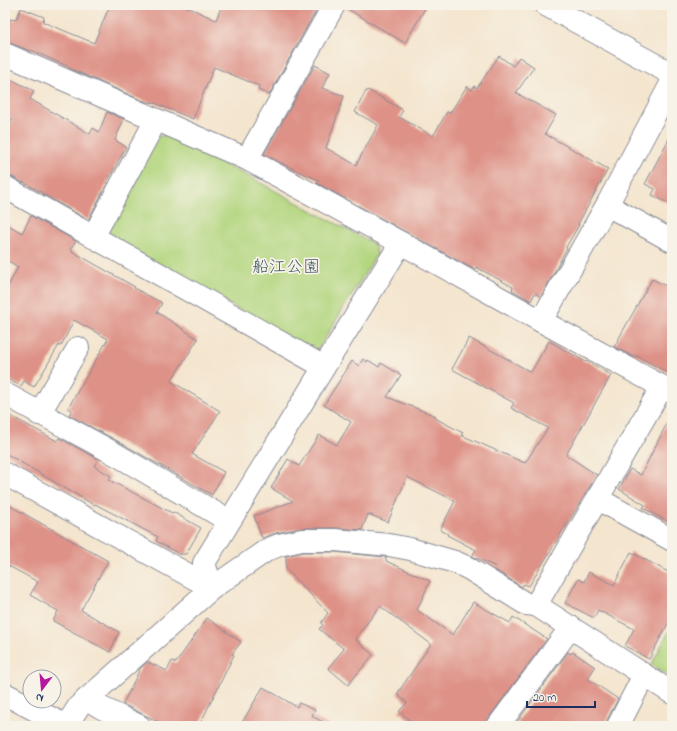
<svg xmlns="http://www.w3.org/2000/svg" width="677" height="731" font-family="'Indie Flower','Klee One',sans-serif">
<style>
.green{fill:#b3d67f;stroke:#67826e}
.building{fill:#de9287}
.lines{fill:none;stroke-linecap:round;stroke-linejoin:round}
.minor-casing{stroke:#888a96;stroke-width:24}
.tertiary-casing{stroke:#888a96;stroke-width:24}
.minor{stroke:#fff;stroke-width:22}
.tertiary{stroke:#fff;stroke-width:22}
.labels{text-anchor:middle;stroke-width:3.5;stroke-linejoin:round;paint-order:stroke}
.park-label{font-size:17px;fill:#415966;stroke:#f7f3e8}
</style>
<rect width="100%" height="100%" fill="#f7f3e8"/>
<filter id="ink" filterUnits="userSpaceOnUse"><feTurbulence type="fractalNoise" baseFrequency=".025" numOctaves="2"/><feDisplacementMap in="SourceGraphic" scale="8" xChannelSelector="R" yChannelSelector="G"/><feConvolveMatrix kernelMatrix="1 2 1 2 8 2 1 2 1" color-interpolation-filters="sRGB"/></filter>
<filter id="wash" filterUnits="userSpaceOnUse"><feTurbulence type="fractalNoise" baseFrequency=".012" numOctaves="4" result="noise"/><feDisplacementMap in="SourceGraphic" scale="16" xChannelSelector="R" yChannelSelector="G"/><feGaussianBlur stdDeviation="0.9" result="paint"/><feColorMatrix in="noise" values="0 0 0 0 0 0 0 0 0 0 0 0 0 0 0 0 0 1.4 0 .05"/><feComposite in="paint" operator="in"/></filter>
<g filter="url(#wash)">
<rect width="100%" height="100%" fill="#f4e5ce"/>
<!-- green -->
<g class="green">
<polygon points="164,135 246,175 374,244 377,254 319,348 313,351 106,235 149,140"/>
<polygon points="672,626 672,677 651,665"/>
</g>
<g id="blocks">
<!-- building -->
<g class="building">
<polygon points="110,5 183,5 216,20 222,5 319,5 269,95 258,90 259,86 214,67 193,119 152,102 152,103 141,100 69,68 69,67 31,50 30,51 5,41 5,31 10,19 16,20 21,8 44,17 43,22 94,43"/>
<polygon points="346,5 427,5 405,43 346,8"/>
<polygon points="499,56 513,66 519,57 534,67 516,93 556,115 545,134 608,169 578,224 579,225 566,247 567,248 541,297 535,293 531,301 512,290 513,287 476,267 475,270 317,183 319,180 295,170 264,154 315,65 330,73 322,88 344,96 326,148 356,165 378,125 355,112 366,91 368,91 368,90 403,110 399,117 433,136 447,112 450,113 467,86 472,90 474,86 477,88"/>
<polygon points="5,76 34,91 30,99 90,134 93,128 99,132 107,112 124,119 115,140 126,147 107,182 108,182 88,220 43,194 43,193 25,183 21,182 11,176 5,175 5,134 13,120 5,116"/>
<polygon points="672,133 672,205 652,195 655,189 645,184"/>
<polygon points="31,216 76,241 70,250 135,287 134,288 162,303 157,312 198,339 171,381 220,411 192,454 224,472 212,495 123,444 69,415 72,410 68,408 108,339 74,320 61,346 59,345 34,387 24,381 21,386 5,378 5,292 18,267 5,259 5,223 22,233"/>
<polygon points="652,279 672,289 672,375 635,355 634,357 614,347"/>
<polygon points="469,338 531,372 549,341 586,362 587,361 611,375 566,455 597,475 529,586 524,584 522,587 495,570 496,567 472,556 476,550 447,535 448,534 440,530 455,501 407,477 388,522 368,514 362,530 335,528 302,528 276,533 262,538 254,516 293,501 271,488 288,459 299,466 319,435 337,445 351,422 324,405 352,361 359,366 363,359 367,362 368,360 379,367 381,363 401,375 387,397 436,416 435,418 463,433 461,435 525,463 548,428 511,408 514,403 452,369"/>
<polygon points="5,413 57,441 59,438 98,459 94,466 111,476 109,480 172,513 173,512 201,528 186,554 179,554 156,541 158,537 95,504 94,505 5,453"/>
<polygon points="672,413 672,524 643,508 645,505 619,489 630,469 641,475"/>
<polygon points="5,503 108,561 81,610 119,632 110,652 53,621 58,611 30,595 38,582 5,564"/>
<polygon points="303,552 334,552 386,557 386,561 430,581 417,610 453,635 473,602 510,623 513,617 547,639 488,719 486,726 416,726 399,711 407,703 397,694 431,644 380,606 355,639 373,655 348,685 328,668 344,649 319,629 323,625 321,623 328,613 286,569 286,556"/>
<polygon points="631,552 672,574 672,616 649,659 625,646 634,629 598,610 594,618 565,603 578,579 584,582 589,572 614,585"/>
<polygon points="207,618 241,642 232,654 234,655 199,726 166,726 123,704 141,667 148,662 167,671 172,661 176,663"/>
<polygon points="568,652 571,654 573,652 595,667 588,679 618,699 607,720 606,726 522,726 517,722"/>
<polygon points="263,687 297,707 299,703 315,710 312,716 330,726 240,726"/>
</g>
</g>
</g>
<g filter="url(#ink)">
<use href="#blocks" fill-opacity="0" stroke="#888a96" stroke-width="1"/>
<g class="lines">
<!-- minor casing -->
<g class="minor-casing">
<g id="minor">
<polyline points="5,54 247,159 401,243 541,321 672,392"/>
<polyline points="247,159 334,5"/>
<polyline points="5,187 324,367"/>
<polyline points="607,205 672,241"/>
<polyline points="93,237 156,120"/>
<polyline points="541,321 607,205 672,82"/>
<polyline points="5,394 117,455 229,521"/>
<polyline points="39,414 78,348"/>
<polyline points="5,474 212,588"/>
<polyline points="598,499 672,540"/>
<polyline points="212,588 204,563 324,367 401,243"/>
<polyline points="536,605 662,387"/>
<polyline points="87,699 102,708 139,726"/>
<polyline points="66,726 79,706 87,699 212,588 267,550 279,545 302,540 335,540 389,545 410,549 455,562 468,568 526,604 536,605 672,693"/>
<polyline points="498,726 571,627"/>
<polyline points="618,726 644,675"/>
</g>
</g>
<!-- tertiary casing -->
<g class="tertiary-casing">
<g id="tertiary">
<polyline points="546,5 672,74"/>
<polyline points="5,694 66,726"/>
</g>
</g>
<!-- minor -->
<use href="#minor" class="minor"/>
<!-- tertiary -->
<use href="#tertiary" class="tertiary"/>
</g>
</g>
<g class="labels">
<!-- park labels -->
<g class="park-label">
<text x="286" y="272">船江公園</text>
</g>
</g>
<!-- margin -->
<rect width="677" height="731" fill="none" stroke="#f7f3e8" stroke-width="20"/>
<!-- north arrow -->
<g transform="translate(42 689) rotate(196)"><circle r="19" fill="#f7f3e8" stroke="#9fa5b1"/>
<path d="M0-3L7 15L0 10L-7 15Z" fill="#b5179e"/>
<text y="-6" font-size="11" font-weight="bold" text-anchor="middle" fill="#1b2f5e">N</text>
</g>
<!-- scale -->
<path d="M527 701v6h68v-6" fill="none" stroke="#1b2f5e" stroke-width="2"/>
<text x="533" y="701" font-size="12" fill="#1b2f5e" stroke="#f7f3e8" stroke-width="3" paint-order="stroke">20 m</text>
</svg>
